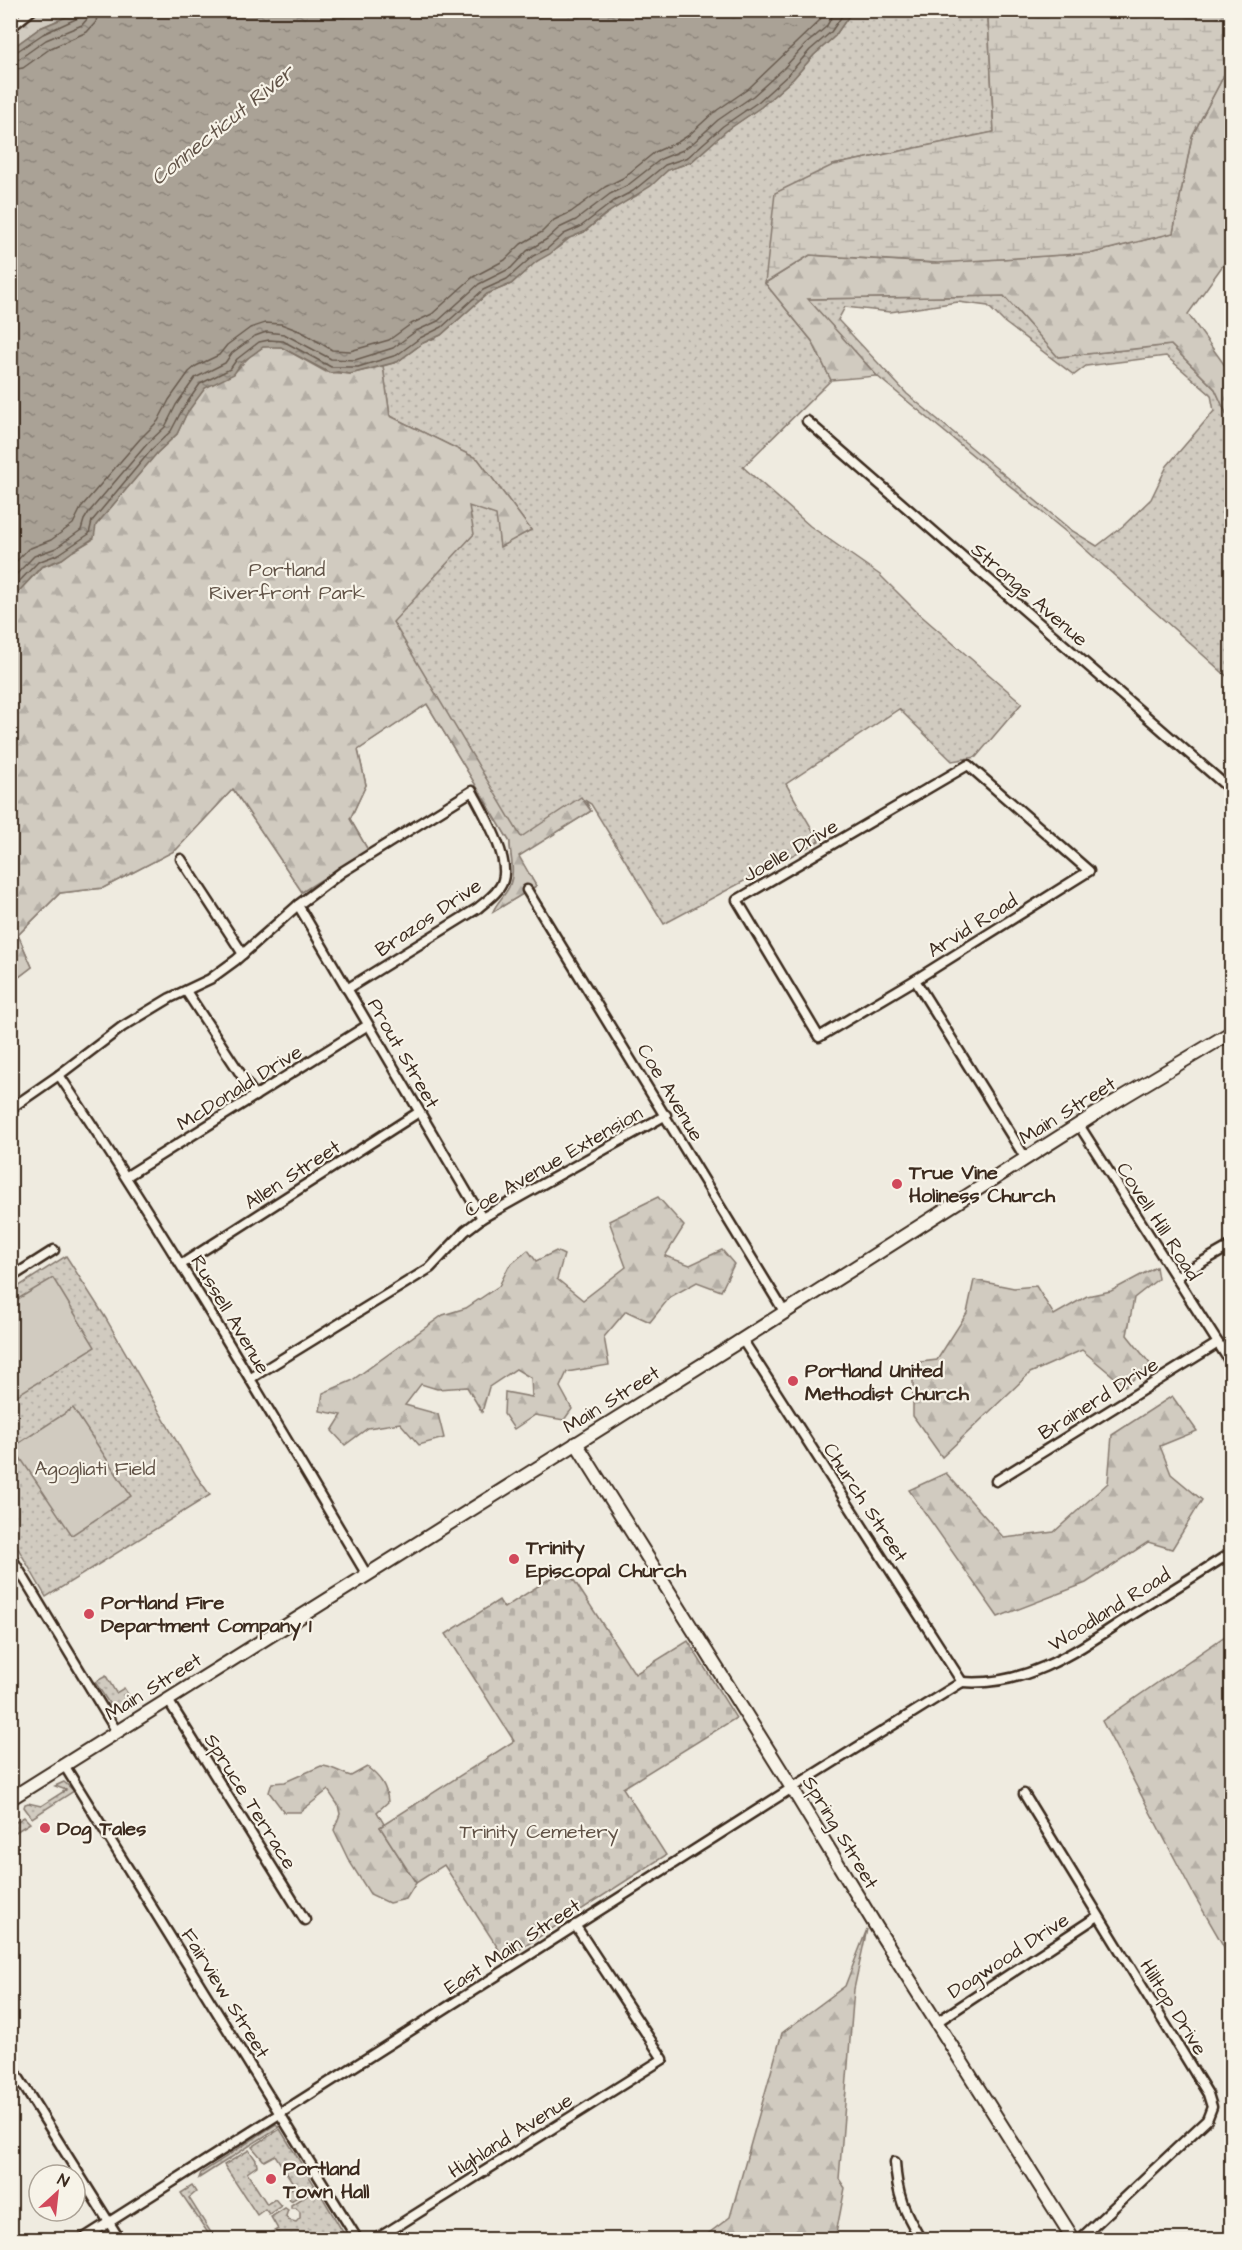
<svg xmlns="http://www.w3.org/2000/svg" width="1242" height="2250" font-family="'Architects Daughter',sans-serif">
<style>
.green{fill:url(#green-dots);stroke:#867a6f;stroke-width:1.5;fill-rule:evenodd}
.forest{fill:url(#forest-firs);stroke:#867a6f;stroke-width:1.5}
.wetland{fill:url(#wetland-marsh);stroke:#867a6f;stroke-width:1.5}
.cemetery{fill:url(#cemetery-stones);stroke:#867a6f;stroke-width:1.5}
.pitch{fill:#d1cbc0;stroke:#867a6f;stroke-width:1.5}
.water{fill:url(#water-ripples);stroke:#7e7266;stroke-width:1.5}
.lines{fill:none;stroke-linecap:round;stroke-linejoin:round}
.shore{stroke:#675a4e;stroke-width:1.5}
.street-casing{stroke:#3b2a1e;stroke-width:13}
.secondary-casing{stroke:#3b2a1e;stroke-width:16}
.street{stroke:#f7f3e8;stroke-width:8}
.secondary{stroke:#f7f3e8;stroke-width:12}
.poi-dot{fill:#d1495b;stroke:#f7f3e8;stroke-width:2}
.labels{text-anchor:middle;stroke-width:4.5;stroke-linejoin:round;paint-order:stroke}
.park-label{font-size:20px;fill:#605246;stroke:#f7f3e8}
.street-label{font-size:20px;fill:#3b2a1e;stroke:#f7f3e8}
.poi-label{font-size:20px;font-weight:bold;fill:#3b2a1e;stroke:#f7f3e8;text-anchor:start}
.water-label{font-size:21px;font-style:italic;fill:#625448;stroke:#f7f3e8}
</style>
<defs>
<pattern id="green-dots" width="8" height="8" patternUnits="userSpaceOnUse" patternTransform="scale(1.5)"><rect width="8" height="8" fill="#d1cbc0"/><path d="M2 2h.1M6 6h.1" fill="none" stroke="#b4aea5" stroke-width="1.8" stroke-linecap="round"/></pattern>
<pattern id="forest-firs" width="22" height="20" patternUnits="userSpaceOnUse" patternTransform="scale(1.5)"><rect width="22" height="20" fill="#d1cbc0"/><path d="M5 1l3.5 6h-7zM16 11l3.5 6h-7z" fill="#b4aea5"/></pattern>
<pattern id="wetland-marsh" width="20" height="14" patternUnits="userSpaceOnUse" patternTransform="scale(1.5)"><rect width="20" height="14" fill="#d1cbc0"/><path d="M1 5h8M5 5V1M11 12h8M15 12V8" fill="none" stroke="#b4aea5"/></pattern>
<pattern id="cemetery-stones" width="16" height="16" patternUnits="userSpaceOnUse" patternTransform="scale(1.5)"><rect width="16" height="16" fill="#d1cbc0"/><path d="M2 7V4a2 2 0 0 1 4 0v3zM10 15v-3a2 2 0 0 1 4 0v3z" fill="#b4aea5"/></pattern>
<pattern id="water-ripples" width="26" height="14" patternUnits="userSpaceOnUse" patternTransform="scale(1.5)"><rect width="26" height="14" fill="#aaa296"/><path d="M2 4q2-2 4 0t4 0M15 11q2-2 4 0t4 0" fill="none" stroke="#8c847a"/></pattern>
</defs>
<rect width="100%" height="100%" fill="#efebe0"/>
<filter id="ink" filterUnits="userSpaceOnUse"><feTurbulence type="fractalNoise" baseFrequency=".0167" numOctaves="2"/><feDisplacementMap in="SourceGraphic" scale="12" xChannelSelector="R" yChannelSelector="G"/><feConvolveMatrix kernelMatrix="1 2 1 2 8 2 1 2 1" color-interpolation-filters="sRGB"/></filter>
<g filter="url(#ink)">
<!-- green -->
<g class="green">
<path d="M855,11h129l4,7 6,114 -161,33 -68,118 47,58 19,39 -88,87 67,59 70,49 38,38 104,90 -46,54 -24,4 -53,-52 -113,75 33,57 -155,83 -73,-120 -5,-3 5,10 -73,45 18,30 -43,26c3,-9 12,-16 16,-25 7,-15 1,-30 1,-45l-83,-138 -69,46 8,35 -16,34 18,31 -66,42 -69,-103 -57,61 -73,38 -43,5 -42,42 14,32 -21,16 -1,-383 102,-92 19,-24 201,-111 6,-1 159,143 3,31 31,-16 -53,-71 -88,-43 -7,-50 14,-4 26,-19 18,-8 46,-41 24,-10 26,-23 22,-14 12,-10 13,-5 34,-27 18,-9 32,-26 23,-8 35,-31 35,-24 32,-28 21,-24 21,-19 13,-19z"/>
<path d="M1004,296l54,61 113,-12 44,44 16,35 -2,47 3,4 -1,205 -165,-148 -189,-156 -70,-77zM958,302l30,4 16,16 70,53 12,-9 80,-10 45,39 3,16 -47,55 -16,33 -28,27 -26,20 -26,-16 -164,-136 -69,-74 7,-13 45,5z"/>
<polygon points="66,1256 105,1317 196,1475 210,1495 46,1597 11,1536 10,1292"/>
<polygon points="106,1676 116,1693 124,1688 131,1699 114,1711 95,1682"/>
<polygon points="64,1782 74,1791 32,1818 24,1807 25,1804 28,1803 41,1806 66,1790 55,1786"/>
<polygon points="24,1817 30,1823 11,1835 11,1825"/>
<polygon points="276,2124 279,2127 199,2178 201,2173"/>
<polygon points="280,2129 315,2186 291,2201 285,2193 295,2186 275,2155 264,2161 252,2147"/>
<polygon points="249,2150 256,2160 257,2166 247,2173 267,2204 275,2199 281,2206 269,2214 265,2209 257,2215 224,2165"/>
<polygon points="192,2186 196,2192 189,2198 215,2239 212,2239 181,2193"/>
<polygon points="317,2188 347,2239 269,2239 269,2234 278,2229 271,2217 285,2208 288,2210 286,2216 288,2220 296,2222 300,2218 300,2212 296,2208 291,2208 291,2205"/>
</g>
<!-- forest -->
<g class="forest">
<polygon points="11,11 70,11 73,14 40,28 11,49"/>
<polygon points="1231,62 1231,254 1188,314 1231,374 1231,424 1215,389 1171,345 1058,357 1004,296 808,299 877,376 831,380 812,341 765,283 810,255 931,263 1093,253 1173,233 1192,136"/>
<path d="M269,346l12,1 45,25 24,2 33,-8 7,50 88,43 53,71 -31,17 -4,-32 -27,-9 5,28 -81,88 128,215 60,-40 10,14 -72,45 17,30 -43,26c3,-9 12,-16 16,-25 7,-15 1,-30 1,-45l-83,-138 -69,46 8,35 -16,34 18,31 -66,42 -69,-103 -57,61 -73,38 -43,5 -42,42 14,32 -21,16 -1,-383 32,-33 20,-8 11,-8 19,-11 4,-15 61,-72 20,-19 10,-22 18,-24 31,-17 13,-14 14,-10z"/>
<polygon points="658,1197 684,1226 665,1256 690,1265 722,1250 734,1264 721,1291 697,1282 670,1297 650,1322 626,1311 604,1337 609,1365 567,1372 560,1387 572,1409 564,1420 535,1415 514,1429 504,1414 505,1392 532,1397 531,1378 516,1369 489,1387 482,1412 467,1387 437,1389 421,1384 405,1405 438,1414 444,1438 419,1445 400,1423 368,1428 345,1445 332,1431 342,1415 320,1411 323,1393 351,1381 443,1315 466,1308 499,1286 509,1266 528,1250 536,1261 556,1251 564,1255 557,1279 583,1300 626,1267 609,1221"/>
<polygon points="1156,1267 1158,1279 1134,1298 1127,1335 1151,1365 1125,1386 1082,1350 1030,1373 942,1457 913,1416 913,1363 937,1360 967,1313 974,1280 1014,1288 1036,1286 1054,1315 1087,1296 1111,1291"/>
<polygon points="1172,1396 1197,1431 1160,1446 1171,1474 1202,1500 1172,1549 1148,1542 1086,1583 998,1617 909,1490 946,1473 1004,1538 1054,1532 1108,1483 1112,1435"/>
<polygon points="1231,1632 1231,1959 1194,1895 1102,1721"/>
<path d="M321,1766c11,0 19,7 30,10l16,-9c13,10 20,19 21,35l-11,10 7,12 -4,3 36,56 -10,16 -17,4 -19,-9 -22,-35 -14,-29 6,-16 -2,-9 -10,-15 -28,22h-16l-15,-20 3,-9 13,-1z"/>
<polygon points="867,1929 854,1989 839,2179 845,2188 835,2239 701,2239 730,2217 782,2033 845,1986"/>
</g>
<!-- wetland -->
<polygon class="wetland" points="989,11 1231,11 1231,62 1192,136 1173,233 1093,253 938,263 810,255 765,283 775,193 833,165 994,132 988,18 990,15"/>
<!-- cemetery -->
<polygon class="cemetery" points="566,1568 635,1674 688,1641 736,1718 623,1788 666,1855 505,1959 444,1865 416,1883 380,1827 514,1741 446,1634 499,1600 504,1608"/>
<!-- pitch -->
<g class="pitch">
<polygon points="53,1278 95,1347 11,1399 11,1303"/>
<polygon points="73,1408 131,1496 72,1535 13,1447"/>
</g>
<!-- water -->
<polygon class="water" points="81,11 81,10 855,11 848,17 835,36 814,55 793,79 761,107 726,131 691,162 668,170 651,186 604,215 584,232 567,239 550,254 537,261 511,284 487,294 441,335 423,343 397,362 350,374 338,372 330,373 281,347 263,347 241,363 234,374 205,388 187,413 177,434 157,453 96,525 94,538 73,551 62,559 41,567 11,600 11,49 40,28"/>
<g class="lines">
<!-- shore -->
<g class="shore">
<polyline points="10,53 16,52 43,34 78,18 81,10"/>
<polyline points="10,61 19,59 46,40 82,25 88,18 89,10"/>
<polyline points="10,70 23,68 51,48 87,32 96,22 98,10"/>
<polyline points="10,568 28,549 51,540 73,524 82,506 140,439 158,421 169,400 189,372 196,366 219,355 227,345 250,328 265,323 281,324 302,332 332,350 350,351 389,340 411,324 432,314 473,277 505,260 521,244 542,232 554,220 571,212 605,187 623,178 655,152 678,142 689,135 713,113 748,89 819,21 826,10"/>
<polyline points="10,581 34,556 56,548 81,530 84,520 89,512 147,444 165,427 176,405 195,378 225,363 232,353 255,336 266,332 284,334 331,359 355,360 393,348 416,331 438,321 479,284 511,268 527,251 547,239 559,228 576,220 610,194 628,185 661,159 683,150 694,142 718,120 753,96 783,69 805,45 826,27 836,10"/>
<polyline points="10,591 38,562 59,554 89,534 92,521 152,449 171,431 182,410 200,384 230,369 237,359 259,342 269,340 283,341 331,367 358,367 397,355 420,338 442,327 483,290 507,279 533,256 547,249 564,234 580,227 614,201 633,191 665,165 688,157 723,126 758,102 788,75 810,50 831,32 846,10"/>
</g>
<!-- street casing -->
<g class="street-casing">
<g id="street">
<polyline points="10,28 32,10"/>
<polyline points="807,421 1232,791"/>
<polygon points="968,765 1089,871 915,980 819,1037 737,900"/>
<polyline points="181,859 243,954"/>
<polyline points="527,890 785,1313"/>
<polyline points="298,905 482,1218"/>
<polyline points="915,980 1026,1159"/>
<polyline points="186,991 255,1096"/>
<path d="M59,1075c109,163 208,332 308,500"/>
<path d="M10,1109l49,-34 63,-48 48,-29 40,-19 26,-19 62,-55 44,-33 130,-81c11,21 38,66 31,89 -3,12 -17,21 -25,28l-131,81"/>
<polyline points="1079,1125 1232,1365"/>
<polyline points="127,1176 368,1025"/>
<polyline points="182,1264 419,1112"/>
<polyline points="1176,1277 1232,1245"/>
<polyline points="10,1278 54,1250"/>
<polyline points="742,1339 962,1682"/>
<polyline points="251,1378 430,1268 465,1231 482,1218 666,1115"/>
<polyline points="996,1481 1218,1343"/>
<polyline points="10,1555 117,1732"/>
<path d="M962,1682c66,5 116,-32 168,-66 34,-21 68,-42 102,-64"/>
<polyline points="168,1700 305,1920"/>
<polyline points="64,1765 358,2240"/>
<polyline points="1024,1794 1208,2094 1212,2107 1207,2120 1079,2240"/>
<polyline points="937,2022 1098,1916"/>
<polyline points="10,2064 120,2240"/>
<path d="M895,2162c2,34 9,49 26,78"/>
<polyline points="81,2240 784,1793 962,1682"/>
<polyline points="375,2240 663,2059 575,1925"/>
</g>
</g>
<!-- secondary casing -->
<g class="secondary-casing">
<g id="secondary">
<polyline points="576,1443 792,1788 877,1928 1074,2240"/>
<polyline points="10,1799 735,1344 1108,1106 1232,1032"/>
</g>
</g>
<!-- street -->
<use href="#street" class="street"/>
<!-- secondary -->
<use href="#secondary" class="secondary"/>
</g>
</g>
<!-- markers -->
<g class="poi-dot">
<circle cx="897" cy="1184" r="6"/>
<circle cx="793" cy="1381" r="6"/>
<circle cx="514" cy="1559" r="6"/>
<circle cx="89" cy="1614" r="6"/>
<circle cx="45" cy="1828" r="6"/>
<circle cx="271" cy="2179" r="6"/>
</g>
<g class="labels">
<!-- park labels -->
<g class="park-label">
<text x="287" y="576">Portland<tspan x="287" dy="23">Riverfront Park</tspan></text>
<text x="95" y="1475">Agogliati Field</text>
<text x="539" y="1838">Trinity Cemetery</text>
</g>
<!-- street labels -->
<g class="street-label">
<text transform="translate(1030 594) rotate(41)" y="7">Strongs Avenue</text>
<text transform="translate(790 850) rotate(-30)" y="7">Joelle Drive</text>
<text transform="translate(428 917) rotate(-34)" y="7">Brazos Drive</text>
<text transform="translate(972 925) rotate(-32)" y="7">Arvid Road</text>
<text transform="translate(404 1053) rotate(60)" y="7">Prout Street</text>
<text transform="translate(239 1087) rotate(-32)" y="7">McDonald Drive</text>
<text transform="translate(671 1092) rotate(59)" y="7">Coe Avenue</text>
<text transform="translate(1067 1110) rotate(-32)" y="7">Main Street</text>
<text transform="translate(553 1161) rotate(-30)" y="7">Coe Avenue Extension</text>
<text transform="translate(292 1174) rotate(-33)" y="7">Allen Street</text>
<text transform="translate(1159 1221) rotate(57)" y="7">Covell Hill Road</text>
<text transform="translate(231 1314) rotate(59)" y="7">Russell Avenue</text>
<text transform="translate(1098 1398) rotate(-32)" y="7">Brainerd Drive</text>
<text transform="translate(611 1399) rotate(-32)" y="7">Main Street</text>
<text transform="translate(866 1502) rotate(57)" y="7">Church Street</text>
<text transform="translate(1109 1609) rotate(-32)" y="7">Woodland Road</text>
<text transform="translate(153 1686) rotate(-32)" y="7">Main Street</text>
<text transform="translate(251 1801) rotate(58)" y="7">Spruce Terrace</text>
<text transform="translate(841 1832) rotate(59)" y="7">Spring Street</text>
<text transform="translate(512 1946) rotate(-33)" y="7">East Main Street</text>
<text transform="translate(1008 1955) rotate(-33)" y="7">Dogwood Drive</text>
<text transform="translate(226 1993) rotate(58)" y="7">Fairview Street</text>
<text transform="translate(1174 2007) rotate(58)" y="7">Hilltop Drive</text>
<text transform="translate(510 2135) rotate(-32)" y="7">Highland Avenue</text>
</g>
<!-- poi labels -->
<g class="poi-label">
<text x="909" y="1179">True Vine<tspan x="909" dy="23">Holiness Church</tspan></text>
<text x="805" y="1377">Portland United<tspan x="805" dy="23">Methodist Church</tspan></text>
<text x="526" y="1554">Trinity<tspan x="526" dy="23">Episcopal Church</tspan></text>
<text x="101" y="1609">Portland Fire<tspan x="101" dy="23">Department Company 1</tspan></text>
<text x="57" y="1835">Dog Tales</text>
<text x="283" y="2175">Portland<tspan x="283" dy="23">Town Hall</tspan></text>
</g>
<!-- water labels -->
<g class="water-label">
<text transform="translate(222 125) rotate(-39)" y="7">Connecticut River</text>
</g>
</g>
<!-- margin -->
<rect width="1242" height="2250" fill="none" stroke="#f7f3e8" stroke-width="36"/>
<rect x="18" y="18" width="1206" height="2214" fill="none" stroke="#3b2a1e" stroke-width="2" filter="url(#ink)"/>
<!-- north arrow -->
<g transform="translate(57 2193) rotate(27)"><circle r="28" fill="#f7f3e8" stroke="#aca397" stroke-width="1.5"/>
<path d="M0-4.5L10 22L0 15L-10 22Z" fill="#d1495b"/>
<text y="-9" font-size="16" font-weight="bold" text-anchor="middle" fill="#3b2a1e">N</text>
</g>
</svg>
